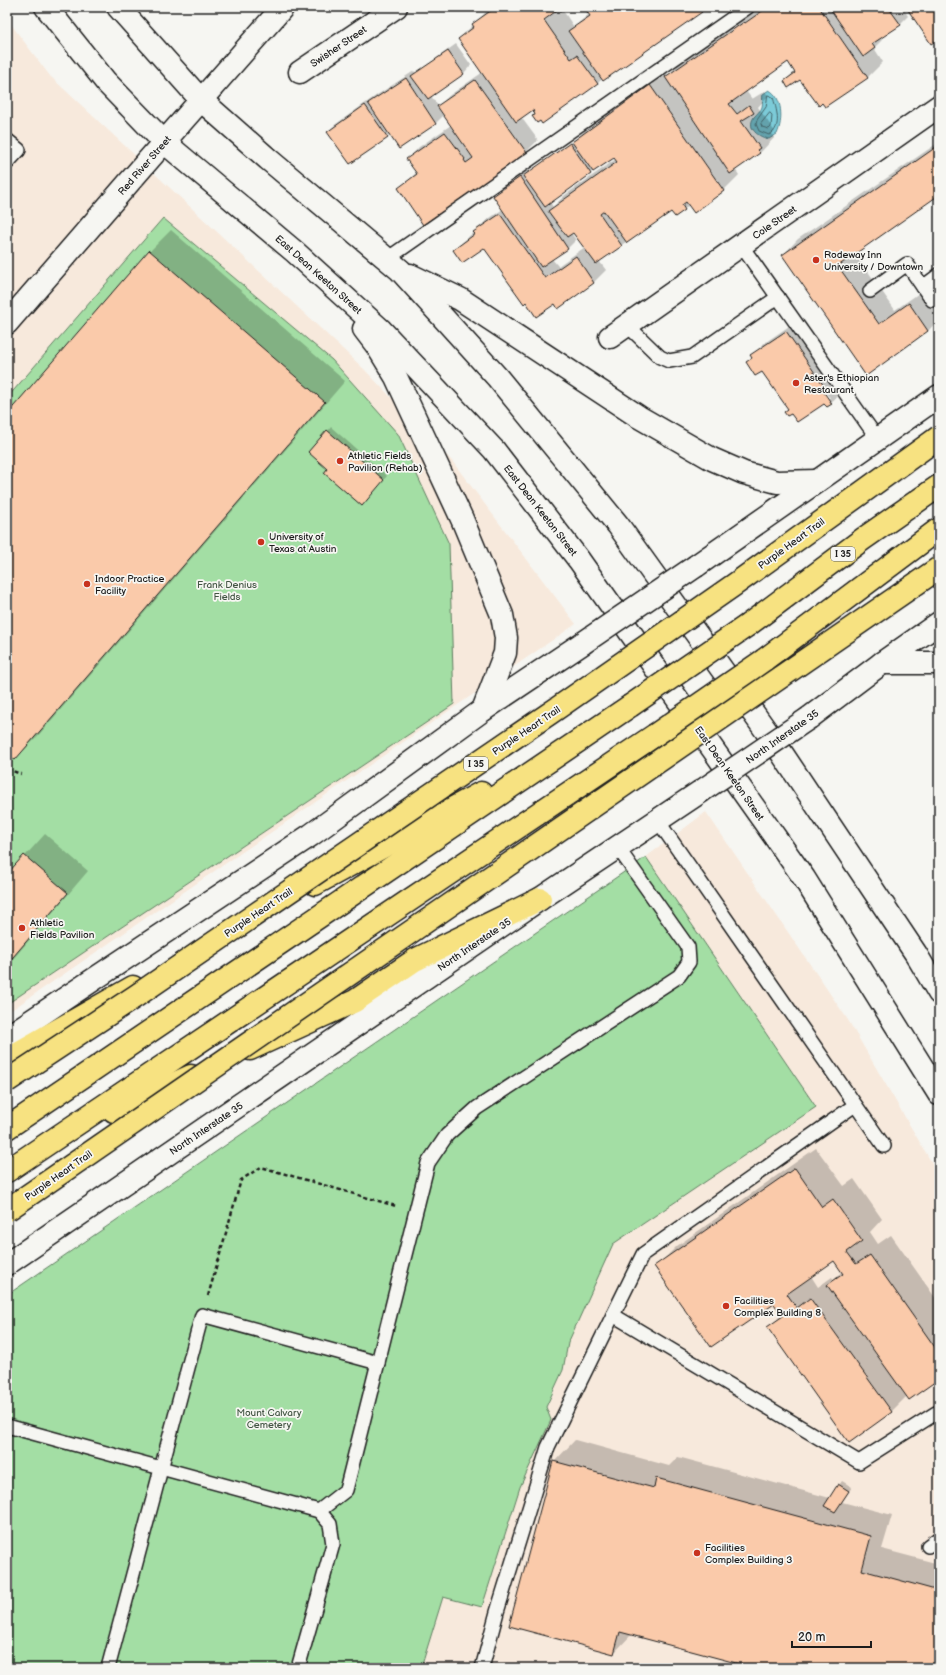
<svg xmlns="http://www.w3.org/2000/svg" width="946" height="1675" font-family="'Balsamiq Sans',sans-serif">
<style>
.built{fill:#f7e9dc}
.green{fill:#a3dea4;stroke:#607d60}
.water{fill:#7ccbd8;stroke:#56858d}
.shadow{fill:#0003;fill-rule:evenodd}
.lines{fill:none;stroke-linecap:round;stroke-linejoin:round}
.shore{stroke:#426267;stroke-width:1}
.building{fill:#facaaa;stroke:#1c1c1c}
.service-casing{stroke:#1c1c1c;stroke-width:16}
.minor-casing{stroke:#1c1c1c;stroke-width:25}
.tertiary-casing{stroke:#1c1c1c;stroke-width:25}
.secondary-casing{stroke:#1c1c1c;stroke-width:25}
.motorway-casing{stroke:#1c1c1c;stroke-width:25}
.path{stroke:#1c1c1c;stroke-width:2.5;stroke-dasharray:4 3;stroke-linecap:butt}
.service{stroke:#f6f6f2;stroke-width:13}
.minor{stroke:#f6f6f2;stroke-width:22}
.tertiary{stroke:#f6f6f2;stroke-width:22}
.secondary{stroke:#f6f6f2;stroke-width:22}
.motorway{stroke:#f7e281;stroke-width:22}
.secondary-bridge-casing{stroke:#1c1c1c;stroke-width:25;stroke-linecap:butt}
.motorway-bridge-casing{stroke:#1c1c1c;stroke-width:25;stroke-linecap:butt}
.secondary-bridge{stroke:#f6f6f2;stroke-width:22}
.motorway-bridge{stroke:#f7e281;stroke-width:22}
.poi-dot{fill:#c8321e;stroke:#f6f6f2;stroke-width:1.5}
.labels{text-anchor:middle;stroke-width:3.5;stroke-linejoin:round;paint-order:stroke}
.shield{fill:#f6f6f2;stroke:#5d5d5c;stroke-width:1}
.shield-label{font-size:9px;font-weight:bold;fill:#1c1c1c}
.street-label{font-size:10px;fill:#1c1c1c;stroke:#f6f6f2}
.poi-label{font-size:10px;fill:#1c1c1c;stroke:#f6f6f2;text-anchor:start}
.park-label{font-size:10px;fill:#445645;stroke:#f6f6f2}
</style>
<rect width="100%" height="100%" fill="#f6f6f2"/>
<filter id="ink" filterUnits="userSpaceOnUse"><feTurbulence type="fractalNoise" baseFrequency=".025" numOctaves="2"/><feDisplacementMap in="SourceGraphic" scale="8" xChannelSelector="R" yChannelSelector="G"/><feConvolveMatrix kernelMatrix="1 2 1 2 8 2 1 2 1" color-interpolation-filters="sRGB"/></filter>
<g filter="url(#ink)">
<!-- built -->
<g class="built">
<polygon points="7,19 50,76 364,369 452,461 576,624 7,1013"/>
<polygon points="706,812 848,1020 939,1175 939,1668 421,1668 443,1597 482,1606 520,1487 551,1420 546,1408 563,1370 568,1343 613,1244 816,1107 646,857"/>
</g>
<!-- green -->
<g class="green">
<polygon points="163,218 332,360 398,434 449,544 454,704 7,1004 7,398"/>
<polygon points="646,857 816,1107 613,1244 568,1343 563,1370 546,1407 551,1420 520,1487 482,1607 443,1597 421,1668 7,1668 7,1295"/>
</g>
<!-- water -->
<path class="water" d="M769,90c14,7 14,31 8,44l-8,5c-10,-2 -23,-10 -15,-22 3,-4 7,-6 8,-10 1,-4 0,-9 1,-13z"/>
<!-- shadow -->
<g class="shadow">
<polygon points="491,7 564,7 562,9 574,27 589,14 585,7 706,7 603,78 597,84 536,114 533,109 521,117 538,140 526,152 399,189 417,172 408,159 419,147 451,125 444,115 436,123 399,148 390,134 350,163 328,132 336,124 377,95 414,71 416,73 456,44 471,65 464,73 431,96 438,106 450,95 483,72 459,39"/>
<path d="M762,7h140l6,9 -8,8 -19,13 1,3 -8,8 9,14 -15,15 -42,29 -25,-28 -16,3 10,-10 -7,-10 -42,30 6,8 13,-8 3,5 -10,11 17,25 -3,2 3,3 -15,16 -25,16 4,6 -15,15 -30,21 -5,-6 -5,4 -13,1 -72,51 7,9 -12,12 -36,25 -3,-5 -29,-1 -41,-55 -31,4 33,-30 16,-11 -9,-13 8,-8 26,-18 1,2 49,-35 10,-10 77,-56 3,4 13,-13zM614,156l2,3 -51,36 -12,12 -3,-5zM574,232l11,15 -27,19 -6,-7 16,-11 8,-8 -5,-7z"/>
<polygon points="939,142 939,194 855,253 895,310 925,289 939,310 939,319 928,331 866,374 783,255 798,239"/>
<polygon points="171,230 345,381 36,738 15,759 7,752 7,415 150,251"/>
<path d="M798,320l45,71 -16,15 -3,-4 -35,6 -27,-38 -15,-8 16,-18zM821,386l9,12h-3l-7,-10z"/>
<polygon points="331,427 387,476 365,501 328,469 328,431"/>
<polygon points="45,834 88,871 7,966 7,876"/>
<path d="M816,1148l28,38 10,-7 28,40 -12,13 8,12 13,-9 48,68v75l-32,18 -16,16 -122,-84 13,-14 -8,-12 -118,-35 21,-21zM834,1260l8,11 -8,9 -2,-3 -14,10 -7,-11z"/>
<polygon points="575,1440 669,1466 678,1457 830,1498 842,1481 852,1487 842,1502 892,1515 882,1549 939,1564 939,1668 758,1668 632,1634 614,1653 554,1462"/>
</g>
<g class="lines">
<!-- shore -->
<g class="shore">
<path d="M768,95l5,2c3,11 10,31 -4,38l-10,-4 -3,-7 1,-4 9,-13z"/>
<polygon points="770,113 772,115 771,127 769,129 762,127 761,124"/>
</g>
</g>
<!-- building -->
<g class="building">
<polygon points="496,7 534,7 536,10 540,7 566,7 560,11 559,9 544,20 571,59 577,55 598,84 542,124 540,121 537,123 532,116 535,115 533,110 516,122 458,39 474,27 472,24"/>
<polygon points="584,7 599,7 600,9 603,7 699,7 702,12 603,81 568,31 590,16"/>
<polygon points="768,7 819,7 868,78 825,107 822,103 819,106 800,80 788,88 784,81 795,73 788,62 729,104 737,114 749,105 754,113 741,121 760,148 757,150 760,153 730,174 665,77 744,22 745,23"/>
<polygon points="829,7 888,7 901,25 872,44 875,48 863,57"/>
<polygon points="906,7 939,7 939,39 931,44"/>
<polygon points="448,51 464,74 428,99 411,76"/>
<polygon points="406,78 436,124 399,149 368,103"/>
<polygon points="475,80 527,153 423,225 398,188 417,174 406,159 445,132 465,159 464,160 466,163 473,158 437,106"/>
<polygon points="650,85 724,191 694,213 686,202 682,205 685,210 675,217 671,212 627,243 604,211 600,214 622,246 596,264 573,233 567,237 548,211 617,162 614,158 593,172 572,142"/>
<polygon points="365,105 388,138 350,164 327,132"/>
<polygon points="570,143 591,174 545,207 523,176"/>
<polygon points="939,145 939,195 838,266 879,324 909,303 928,331 866,376 782,255"/>
<polygon points="520,177 568,249 541,267 493,196"/>
<polygon points="500,214 545,278 576,256 594,283 558,309 555,304 536,317 526,302 524,304 484,248 462,263 453,250 475,234 473,232"/>
<polygon points="149,250 325,402 15,760 7,754 7,414"/>
<polygon points="786,331 826,389 823,391 832,404 827,407 824,404 797,422 791,414 787,416 784,412 788,409 762,372 755,376 746,362 752,358 750,355"/>
<polygon points="327,430 384,480 362,506 324,473 327,469 308,452"/>
<polygon points="24,855 68,893 7,964 7,874"/>
<polygon points="795,1168 822,1207 833,1199 862,1241 847,1252 856,1264 870,1255 939,1353 939,1379 909,1400 827,1285 843,1274 834,1261 787,1294 797,1308 810,1298 892,1412 849,1443 767,1327 783,1316 774,1304 711,1347 654,1266"/>
<polygon points="553,1461 654,1488 656,1478 871,1536 862,1570 939,1591 939,1668 755,1668 620,1632 614,1654 509,1626"/>
<polygon points="838,1484 849,1491 835,1512 824,1506"/>
</g>
<g class="lines">
<!-- service casing -->
<g class="service-casing">
<g id="service">
<polyline points="7,140 19,150 7,163"/>
<polyline points="741,245 877,438"/>
<polyline points="387,259 748,7"/>
<polyline points="923,287 939,275"/>
<polyline points="870,291 907,264 932,300"/>
<polyline points="627,325 660,357 669,361 692,357 778,297"/>
<polyline points="658,821 884,1146"/>
<polyline points="613,1315 859,1462 936,1413"/>
<polyline points="7,1426 319,1511 346,1490 428,1163 447,1135 477,1108 679,976 689,962 688,947 618,848"/>
<polyline points="928,1546 939,1538"/>
<polyline points="108,1668 202,1315 378,1363"/>
<polyline points="298,1668 333,1544 330,1524 319,1511"/>
<polyline points="482,1668 497,1612 548,1447 643,1254 855,1105"/>
</g>
</g>
<!-- minor casing -->
<g class="minor-casing">
<g id="minor">
<polyline points="300,72 396,7"/>
<polyline points="610,337 939,106"/>
</g>
</g>
<!-- tertiary casing -->
<g class="tertiary-casing">
<polyline id="tertiary" points="7,323 164,142"/>
</g>
<!-- secondary casing -->
<g class="secondary-casing">
<g id="secondary">
<polyline points="46,7 106,82 164,142 295,252 381,330 494,450 579,560 804,878 939,1094"/>
<polyline points="118,7 201,100 268,159 400,270 497,377 618,525 777,746 916,954 939,993"/>
<polyline points="164,142 283,7"/>
<polyline points="410,275 460,299 639,417 712,459 744,473 777,482 817,481"/>
<polyline points="364,329 377,346 396,377 462,519 502,615 506,638 505,653 483,710"/>
<polyline points="696,566 939,396"/>
<polyline points="882,663 939,663"/>
<polyline points="809,718 882,663 939,623"/>
<polyline points="7,1037 311,835 483,710 583,643"/>
<polyline points="7,1264 540,899 700,792"/>
</g>
</g>
<!-- motorway casing -->
<g class="motorway-casing">
<g id="motorway">
<polyline points="748,625 863,539 939,486"/>
<polyline points="764,660 939,529"/>
<polyline points="315,884 481,793"/>
<polyline points="250,1049 355,1001 415,960 540,899"/>
<polyline points="7,1059 133,987"/>
<polyline points="114,1111 191,1076"/>
<polyline points="7,1128 630,706"/>
<polyline points="7,1171 655,735"/>
</g>
</g>
<!-- path -->
<g class="path">
<polyline points="7,769 21,774"/>
<polyline points="7,866 11,869"/>
<polyline points="208,1296 241,1180 261,1167 396,1206"/>
</g>
<!-- service -->
<use href="#service" class="service"/>
<!-- minor -->
<use href="#minor" class="minor"/>
<!-- tertiary -->
<use href="#tertiary" class="tertiary"/>
<!-- secondary -->
<use href="#secondary" class="secondary"/>
<!-- motorway -->
<use href="#motorway" class="motorway"/>
<!-- secondary-bridge casing -->
<g class="secondary-bridge-casing">
<g id="secondary-bridge">
<polyline points="583,643 696,566"/>
<polyline points="700,792 809,718"/>
</g>
</g>
<!-- motorway-bridge casing -->
<g class="motorway-bridge-casing">
<g id="motorway-bridge">
<polyline points="630,706 748,625"/>
<polyline points="655,735 764,660"/>
<polyline points="7,1081 136,996 559,707 734,585 939,437"/>
<polyline points="7,1210 939,568"/>
</g>
</g>
<!-- secondary-bridge -->
<use href="#secondary-bridge" class="secondary-bridge"/>
<!-- motorway-bridge -->
<use href="#motorway-bridge" class="motorway-bridge"/>
</g>
</g>
<!-- markers -->
<g class="poi-dot">
<circle cx="816" cy="260" r="4"/>
<circle cx="796" cy="383" r="4"/>
<circle cx="340" cy="461" r="4"/>
<circle cx="261" cy="542" r="4"/>
<circle cx="87" cy="584" r="4"/>
<circle cx="22" cy="928" r="4"/>
<circle cx="726" cy="1306" r="4"/>
<circle cx="697" cy="1553" r="4"/>
</g>
<g class="labels">
<!-- shield labels -->
<g class="shield">
<rect x="831" y="547" width="24" height="14" rx="3"/>
<rect x="464" y="757" width="24" height="14" rx="3"/>
</g>
<g class="shield-label">
<text x="843" y="557">I 35</text>
<text x="476" y="767">I 35</text>
</g>
<!-- street labels -->
<g class="street-label">
<text transform="translate(338 46) rotate(-34)" y="4">Swisher Street</text>
<text transform="translate(144 165) rotate(-49)" y="4">Red River Street</text>
<text transform="translate(774 222) rotate(-35)" y="4">Cole Street</text>
<text transform="translate(319 274) rotate(42)" y="4">East Dean Keeton Street</text>
<text transform="translate(541 510) rotate(52)" y="4">East Dean Keeton Street</text>
<text transform="translate(791 543) rotate(-36)" y="4">Purple Heart Trail</text>
<text transform="translate(526 730) rotate(-34)" y="4">Purple Heart Trail</text>
<text transform="translate(782 736) rotate(-35)" y="4">North Interstate 35</text>
<text transform="translate(730 773) rotate(55)" y="4">East Dean Keeton Street</text>
<text transform="translate(258 912) rotate(-34)" y="4">Purple Heart Trail</text>
<text transform="translate(474 944) rotate(-34)" y="4">North Interstate 35</text>
<text transform="translate(206 1128) rotate(-34)" y="4">North Interstate 35</text>
<text transform="translate(58 1175) rotate(-35)" y="4">Purple Heart Trail</text>
</g>
<!-- poi labels -->
<g class="poi-label">
<text x="824" y="258">Rodeway Inn<tspan x="824" dy="12">University / Downtown</tspan></text>
<text x="804" y="381">Aster's Ethiopian<tspan x="804" dy="12">Restaurant</tspan></text>
<text x="348" y="459">Athletic Fields<tspan x="348" dy="12">Pavilion (Rehab)</tspan></text>
<text x="269" y="540">University of<tspan x="269" dy="12">Texas at Austin</tspan></text>
<text x="95" y="582">Indoor Practice<tspan x="95" dy="12">Facility</tspan></text>
<text x="30" y="926">Athletic<tspan x="30" dy="12">Fields Pavilion</tspan></text>
<text x="734" y="1304">Facilities<tspan x="734" dy="12">Complex Building 8</tspan></text>
<text x="705" y="1551">Facilities<tspan x="705" dy="12">Complex Building 3</tspan></text>
</g>
<!-- park labels -->
<g class="park-label">
<text x="227" y="588">Frank Denius<tspan x="227" dy="12">Fields</tspan></text>
<text x="269" y="1416">Mount Calvary<tspan x="269" dy="12">Cemetery</tspan></text>
</g>
</g>
<!-- margin -->
<rect width="946" height="1675" fill="none" stroke="#f6f6f2" stroke-width="24"/>
<rect x="12" y="12" width="922" height="1651" fill="none" stroke="#1c1c1c" stroke-width="1.5" filter="url(#ink)"/>
<!-- scale -->
<path d="M792 1641v6h79v-6" fill="none" stroke="#1c1c1c" stroke-width="2"/>
<text x="798" y="1641" font-size="12" fill="#1c1c1c" stroke="#f6f6f2" stroke-width="3" paint-order="stroke">20 m</text>
</svg>
